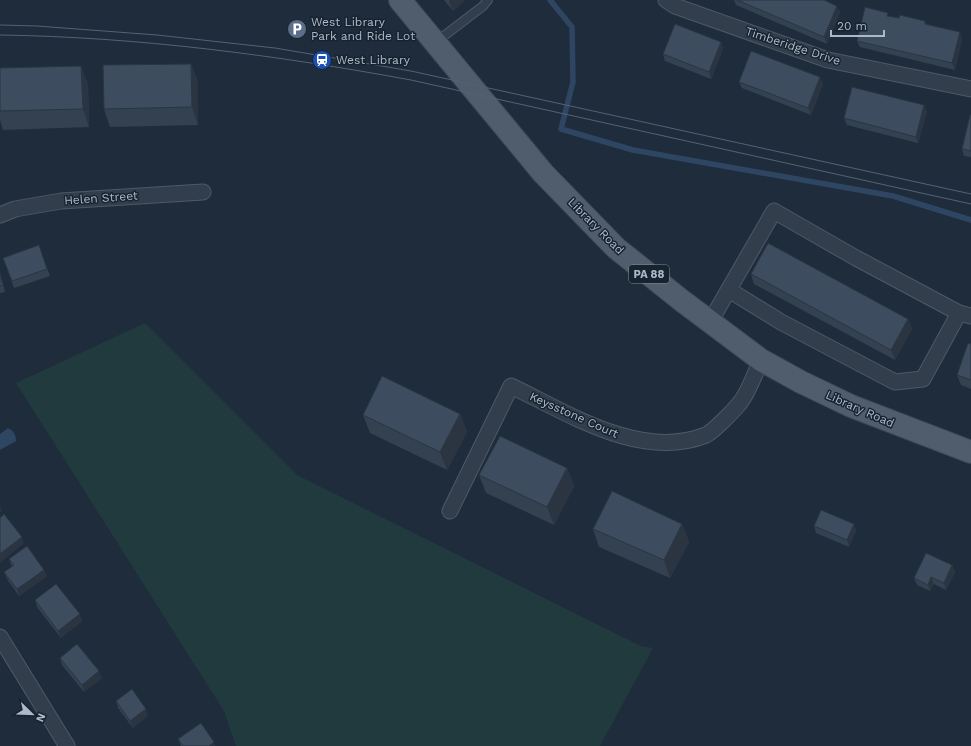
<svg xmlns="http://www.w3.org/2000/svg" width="971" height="746" font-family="'Work Sans',sans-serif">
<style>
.green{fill:#213a3d}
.water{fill:#2f4663}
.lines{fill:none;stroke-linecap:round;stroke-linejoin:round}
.stream{stroke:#2f4663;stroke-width:5.5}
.lane-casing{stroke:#4e5966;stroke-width:10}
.street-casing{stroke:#4e5966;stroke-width:17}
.primary-casing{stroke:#3c4755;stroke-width:24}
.lane{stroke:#333e4c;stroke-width:8}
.street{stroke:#333e4c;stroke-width:15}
.primary{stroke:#505d6c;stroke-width:22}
.tram{stroke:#546273;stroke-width:1}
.wall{fill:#344151}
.shaded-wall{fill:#2b3542}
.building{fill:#3d4c5e;stroke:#2b3542}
.labels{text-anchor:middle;stroke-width:3;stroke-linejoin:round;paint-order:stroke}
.shield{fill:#182330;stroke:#818c9a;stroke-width:1}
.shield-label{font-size:11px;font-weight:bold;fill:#aeb9c8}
.poi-label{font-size:12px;fill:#aeb9c8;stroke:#182330;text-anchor:start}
.street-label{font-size:12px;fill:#aeb9c8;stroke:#182330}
</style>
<rect width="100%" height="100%" fill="#1f2c3c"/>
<!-- green -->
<polygon class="green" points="145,323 297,475 641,646 653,648 600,746 236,746 224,711 16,383"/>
<!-- water -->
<path class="water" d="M8,428c5,3 8,6 8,13l-16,9v-16z"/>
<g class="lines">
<!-- stream -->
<polyline class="stream" points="550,0 572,27 573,82 561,129 633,150 893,196 971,220"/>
<!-- lane casing -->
<g class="lane-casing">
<polyline id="lane" points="436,42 483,6 488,0"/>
</g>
<!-- street casing -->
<g class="street-casing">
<g id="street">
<polyline points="666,0 675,6 828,60 971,89"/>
<polyline points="0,215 15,209 61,201 203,192"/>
<polyline points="729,290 781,322 895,382 923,379 959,313"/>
<polyline points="710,322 774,211 856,258 959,313 971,316"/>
<path d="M450,511l61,-125c57,27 130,75 195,49 8,-4 27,-24 33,-31 9,-10 16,-31 22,-44"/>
<polyline points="0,637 67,746"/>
</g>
</g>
<!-- primary casing -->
<g class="primary-casing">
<polyline id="primary" points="400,0 543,173 616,248 681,300 761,360 801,382 851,406 971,452"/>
</g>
<!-- lane -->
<use href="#lane" class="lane"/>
<!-- street -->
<use href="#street" class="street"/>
<!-- primary -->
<use href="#primary" class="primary"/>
<!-- tram -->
<g class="tram">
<polyline points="0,25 37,26 157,35 275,48 411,71 971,194"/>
<path d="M0,35c138,2 275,20 411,45l560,124"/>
</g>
</g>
<!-- wall -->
<g class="wall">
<polygon points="444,0 465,0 453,11"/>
<polygon points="734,0 824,0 840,12 827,44 736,5"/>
<polygon points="889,16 899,18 925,21 926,24 962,39 955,70 860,47 857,41"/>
<polygon points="721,42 723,49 711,79 665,61 663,54"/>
<polygon points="191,64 198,82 198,125 110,127 104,109"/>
<polygon points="81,66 88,84 89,127 3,130 0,120 0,68"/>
<polygon points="739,82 823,84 811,115 742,88"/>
<polygon points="927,112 918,143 847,125 844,118"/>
<polygon points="971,115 971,157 964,156 962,149"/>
<polygon points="39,245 50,276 14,288 3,258"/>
<polygon points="0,272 5,292 0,293"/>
<polygon points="751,274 908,319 912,329 895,360 754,284"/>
<polygon points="971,344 971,389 961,385 957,375"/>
<polygon points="460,414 467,432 447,470 370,433 363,415"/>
<polygon points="567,468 574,486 554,525 486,493 479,475"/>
<polygon points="682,524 689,542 670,578 599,547 593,529"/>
<polygon points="854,524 856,531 849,547 816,533 814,526"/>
<polygon points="9,559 44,570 47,576 19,596 7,579 4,572 12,567"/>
<polygon points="952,565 955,572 946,590 934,584 930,591 917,585 914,578"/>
<polygon points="35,600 82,621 61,638 37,607"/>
<polygon points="60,658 102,678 84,692 62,665"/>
<polygon points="116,701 148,716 133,728 118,708"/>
<polygon points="178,739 215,746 181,746"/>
</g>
<!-- shaded-wall -->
<g class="shaded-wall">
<polygon points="450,0 465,0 453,11 449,1"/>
<polygon points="837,6 840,12 827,44 824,37"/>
<polygon points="960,32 962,39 955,70 952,63"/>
<polygon points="721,42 723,49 711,79 709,72"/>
<polygon points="191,64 198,82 198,125 192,107"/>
<polygon points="81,66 88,84 89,127 83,109"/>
<polygon points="820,77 823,84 811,115 808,108"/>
<polygon points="924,105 927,112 918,143 916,137"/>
<polygon points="0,272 5,292 0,274"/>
<polygon points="908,319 912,329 895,360 891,350"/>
<polygon points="460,414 467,432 447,470 440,452"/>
<polygon points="567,468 574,486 554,525 547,507"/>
<polygon points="0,505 2,511 0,512"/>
<polygon points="682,524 689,542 670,578 664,560"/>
<polygon points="854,524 856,531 849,547 847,540"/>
<polygon points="22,537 24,543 0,563 0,554"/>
<polygon points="952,565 955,572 946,590 944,583"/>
<polygon points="44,570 47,576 19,596 17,589"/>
<polygon points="931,577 934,584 930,591 928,585"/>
<polygon points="80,614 82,621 61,638 58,631"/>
<polygon points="99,671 102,678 84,692 82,685"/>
<polygon points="146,709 148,716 133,728 130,721"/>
<polygon points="214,742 215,746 209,746"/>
</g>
<!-- building -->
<g class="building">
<polygon points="737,0 824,0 837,6 824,37"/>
<polygon points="865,7 888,13 887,16 899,18 900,15 925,21 925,24 960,32 952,63 857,41"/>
<polygon points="675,24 721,42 709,72 663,54"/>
<polygon points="751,51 820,77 808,108 739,82"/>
<polygon points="191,64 192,107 104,109 103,65"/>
<polygon points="81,66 83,109 0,111 0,68"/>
<polygon points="852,87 924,105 916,137 844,118"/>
<polygon points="970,115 971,115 971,151 962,149"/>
<polygon points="768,243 908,319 891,350 751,274"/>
<polygon points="39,245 47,269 12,281 3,258"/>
<polygon points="0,274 3,285 0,286"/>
<polygon points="968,343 971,344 971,380 957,375"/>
<polygon points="382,376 460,414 440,452 363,415"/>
<polygon points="500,436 567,468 547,507 479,475"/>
<polygon points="612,491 682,524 664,560 593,529"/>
<polygon points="821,510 854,524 847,540 814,526"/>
<polygon points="4,514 22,537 0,554 0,518"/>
<polygon points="27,546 44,570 17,589 4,572 14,565 9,559"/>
<polygon points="926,553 952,565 944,583 931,577 928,585 914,578"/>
<polygon points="56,584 80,614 58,631 35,600"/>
<polygon points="77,644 99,671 82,685 60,658"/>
<polygon points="132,689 146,709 130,721 116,701"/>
<polygon points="201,723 214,742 209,746 183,746 178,739"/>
</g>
<!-- icons -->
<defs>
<g id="parking-disc" transform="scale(1)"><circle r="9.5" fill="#5c6f8a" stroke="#182330"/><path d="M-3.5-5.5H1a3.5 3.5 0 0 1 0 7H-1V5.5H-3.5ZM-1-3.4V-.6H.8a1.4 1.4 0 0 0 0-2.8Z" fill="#fff"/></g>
<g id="station-disc" transform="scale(1)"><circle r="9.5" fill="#1a4fb4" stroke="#182330"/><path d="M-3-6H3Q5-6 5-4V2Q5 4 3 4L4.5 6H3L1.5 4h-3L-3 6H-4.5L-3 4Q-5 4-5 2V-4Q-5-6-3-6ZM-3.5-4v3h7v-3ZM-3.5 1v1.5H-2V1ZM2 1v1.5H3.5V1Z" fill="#fff"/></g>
</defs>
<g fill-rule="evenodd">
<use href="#parking-disc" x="297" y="29"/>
<use href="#station-disc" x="322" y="60"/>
</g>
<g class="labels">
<!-- shield labels -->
<rect class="shield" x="629" y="265" width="40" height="18" rx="3"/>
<g class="shield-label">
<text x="649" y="278">PA 88</text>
</g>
<!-- poi labels -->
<g class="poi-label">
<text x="311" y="26">West Library<tspan x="311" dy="14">Park and Ride Lot</tspan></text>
<text x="336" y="64">West Library</text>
</g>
<!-- street labels -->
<g class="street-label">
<text transform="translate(793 46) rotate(18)" y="4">Timberidge Drive</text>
<text transform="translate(101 198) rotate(-4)" y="4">Helen Street</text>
<text transform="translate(596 226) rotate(45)" y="4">Library Road</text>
<text transform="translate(860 409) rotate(24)" y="4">Library Road</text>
<text transform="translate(574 415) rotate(24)" y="4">Keysstone Court</text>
</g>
</g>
<!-- north arrow -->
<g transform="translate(32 714) rotate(113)" stroke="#182330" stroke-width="3" paint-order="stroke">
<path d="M0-3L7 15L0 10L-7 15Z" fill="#aeb9c8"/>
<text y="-6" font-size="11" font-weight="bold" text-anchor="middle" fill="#aeb9c8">N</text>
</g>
<!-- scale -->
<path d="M831 30v6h53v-6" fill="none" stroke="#aeb9c8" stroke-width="2"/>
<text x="837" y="30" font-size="12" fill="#aeb9c8" stroke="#182330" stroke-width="3" paint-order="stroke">20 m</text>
</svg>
